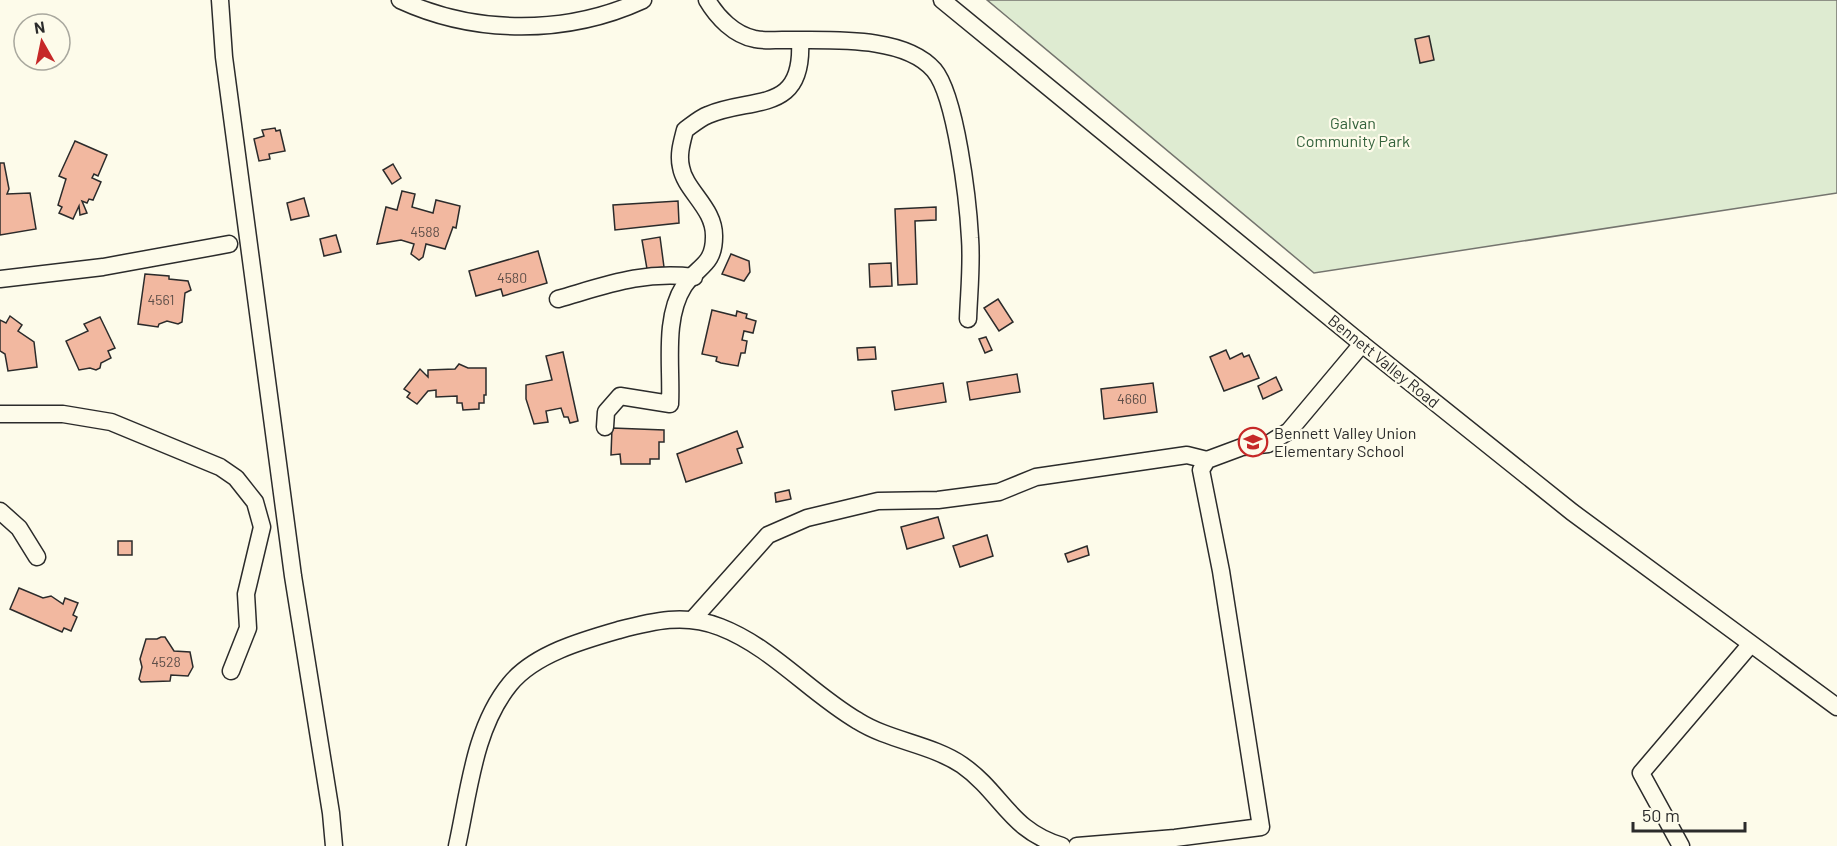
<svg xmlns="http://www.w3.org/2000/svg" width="1837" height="846" font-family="Barlow,sans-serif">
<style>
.green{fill:#deebd1;stroke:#74746e;stroke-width:1.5}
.building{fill:#f2b8a0;stroke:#2b2b2b;stroke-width:1.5}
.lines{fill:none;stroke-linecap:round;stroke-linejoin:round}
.minor-casing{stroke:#2b2b2b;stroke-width:19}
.minor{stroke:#fdfbea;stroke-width:16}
.labels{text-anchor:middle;stroke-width:4.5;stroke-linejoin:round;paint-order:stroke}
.number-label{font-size:14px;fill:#5d4e48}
.park-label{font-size:16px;fill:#34623c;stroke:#fdfbea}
.street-label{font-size:16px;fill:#2b2b2b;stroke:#fdfbea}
.poi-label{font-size:16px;fill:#2b2b2b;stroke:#fdfbea;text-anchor:start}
</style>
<rect width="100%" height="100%" fill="#fdfbea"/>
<!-- green -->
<polygon class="green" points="987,0 1837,0 1837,193 1314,273"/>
<!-- building -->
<g class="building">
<polygon points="1429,36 1434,60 1420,63 1415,39"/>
<polygon points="275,128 276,131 280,130 285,151 269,154 270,159 259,161 254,139 264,136 262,130"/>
<polygon points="75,141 107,155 98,176 94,174 92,178 101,182 93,200 89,199 87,203 82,201 87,213 80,215 79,206 73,219 59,213 62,207 58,205 66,179 59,176"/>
<polygon points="0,163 4,163 9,189 7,194 30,193 36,229 0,235"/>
<polygon points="393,164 401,178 392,184 383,170"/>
<polygon points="402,191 415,194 412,207 433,213 436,200 460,206 456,228 453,227 445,249 426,244 423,257 419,260 411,254 414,244 401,240 377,244 386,207 397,210"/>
<polygon points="304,198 309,216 291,220 287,203"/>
<polygon points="678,201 679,223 615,230 613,205"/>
<polygon points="936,207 936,220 915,221 917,284 898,285 895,209"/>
<polygon points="336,235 341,252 324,256 320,239"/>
<polygon points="660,237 664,267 647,269 642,240"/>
<polygon points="538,251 547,283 503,296 501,289 476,296 469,271"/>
<polygon points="731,254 749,261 750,272 744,281 722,274"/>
<polygon points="891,263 892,286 870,287 869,264"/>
<polygon points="145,274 169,276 169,279 188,281 191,290 185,293 182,322 178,324 167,321 159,324 158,327 138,324"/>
<polygon points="998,299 1013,322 999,331 984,308"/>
<polygon points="712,310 736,316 737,311 743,313 747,314 746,318 756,321 753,333 744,331 742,340 747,341 745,353 741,353 738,366 721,363 716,361 717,357 702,354"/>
<polygon points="10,316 22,325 18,331 34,342 37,367 8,371 5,354 0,351 0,320 6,323"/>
<polygon points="100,317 115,348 108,351 111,358 101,363 100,368 96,370 90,368 79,370 66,341 88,331 84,324"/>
<polygon points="986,337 992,350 985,353 979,339"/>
<polygon points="875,347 876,359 858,360 857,348"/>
<polygon points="1226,350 1230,359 1242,353 1244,357 1249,355 1259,378 1224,391 1210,357"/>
<polygon points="563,352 578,421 570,423 568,417 564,417 561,408 546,411 548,422 534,424 526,399 526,385 552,380 546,356"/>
<polygon points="459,364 468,368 486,368 486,395 484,395 484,403 479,403 479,409 463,410 462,403 457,403 457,396 436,397 436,390 428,391 417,404 407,397 410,393 404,389 420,369 428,377 428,370 455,369"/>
<polygon points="1017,374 1020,392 970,400 967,382"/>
<polygon points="1276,377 1282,390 1263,399 1258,386"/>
<polygon points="943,383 946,402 895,410 892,391"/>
<polygon points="1153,383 1157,412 1104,419 1101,389"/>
<polygon points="612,428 664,430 664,442 659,442 659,459 650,459 650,464 621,464 620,454 611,455"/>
<polygon points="737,431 743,447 737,449 742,463 686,482 677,454"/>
<polygon points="789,490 791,499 776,502 775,493"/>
<polygon points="938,517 944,538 907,549 901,527"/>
<polygon points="987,535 993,556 960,567 953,546"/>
<rect x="118" y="541" width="14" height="14"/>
<polygon points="1087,546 1089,555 1068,562 1065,554"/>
<polygon points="19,588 43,598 51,596 63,604 65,598 78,603 73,615 77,617 71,631 64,628 62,632 10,609"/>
<polygon points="161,637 165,637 174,651 190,652 193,667 188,676 171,675 170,681 141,682 139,679 142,667 140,659 146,639 157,639"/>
</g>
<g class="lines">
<!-- minor casing -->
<g class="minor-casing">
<g id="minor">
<polyline points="220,0 224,57 293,576 331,813 334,846"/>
<path d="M400,0c76,35 167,35 243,0"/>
<path d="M707,0c10,17 27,35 48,39 8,2 18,1 27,1 43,1 121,-6 152,30 22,26 34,131 36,168 2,26 -1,54 -2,81"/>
<polyline points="942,0 1362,344 1572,512 1837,707"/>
<polyline points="0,279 103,267 229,244"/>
<path d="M558,299c49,-14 84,-28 136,-22"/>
<polyline points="0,414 63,414 111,422 220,467 236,478 255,502 262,527 246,594 248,628 231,671"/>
<path d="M605,427l1,-15 14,-16 50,8c2,-37 -7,-85 14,-118 13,-20 30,-20 30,-49 1,-29 -29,-46 -33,-70 -3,-13 1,-25 4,-37 7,-5 15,-12 23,-15 44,-19 96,0 92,-74"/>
<polyline points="0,511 19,528 37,557"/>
<polyline points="694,618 768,535 807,518 878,501 938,500 999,492 1036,477 1187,455 1207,460"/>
<path d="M457,846c12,-54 17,-118 53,-162 24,-30 74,-44 109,-54 34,-9 66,-17 101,-3 52,20 90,66 138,94 32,20 73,23 104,44 41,29 47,65 100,81"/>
<polyline points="1077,846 1175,838 1261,827 1221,571 1201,470 1207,460 1242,447 1268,444 1289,431 1362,344"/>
<polyline points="1681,846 1641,773 1750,645"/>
</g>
</g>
<!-- minor -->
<use href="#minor" class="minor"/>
</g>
<!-- icons -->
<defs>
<g id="school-ring" transform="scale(1.5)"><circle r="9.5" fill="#fdfbea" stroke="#c62828" stroke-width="1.5"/><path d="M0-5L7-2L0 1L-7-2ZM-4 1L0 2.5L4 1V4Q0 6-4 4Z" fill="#c62828"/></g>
</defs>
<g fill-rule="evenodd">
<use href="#school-ring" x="1253" y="442"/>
</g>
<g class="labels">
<!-- number labels -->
<g class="number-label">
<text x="425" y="237">4588</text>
<text x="512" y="283">4580</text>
<text x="161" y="305">4561</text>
<text x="1132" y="404">4660</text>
<text x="166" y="667">4528</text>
</g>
<!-- park labels -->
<g class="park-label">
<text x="1353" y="129">Galvan<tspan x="1353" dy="18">Community Park</tspan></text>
</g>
<!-- street labels -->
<g class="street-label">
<text transform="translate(1384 361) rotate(39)" y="6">Bennett Valley Road</text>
</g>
<!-- poi labels -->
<g class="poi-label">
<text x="1274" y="439">Bennett Valley Union<tspan x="1274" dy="18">Elementary School</tspan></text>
</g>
</g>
<!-- north arrow -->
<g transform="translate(42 42) rotate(351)"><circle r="28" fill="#fdfbea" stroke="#a9a89e" stroke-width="1.5"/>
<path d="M0-4.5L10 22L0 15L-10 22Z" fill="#c62828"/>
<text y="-9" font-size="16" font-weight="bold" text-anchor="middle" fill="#2b2b2b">N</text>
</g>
<!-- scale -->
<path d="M1633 822v9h112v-9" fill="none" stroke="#2b2b2b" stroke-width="3"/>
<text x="1642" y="822" font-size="18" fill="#2b2b2b" stroke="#fdfbea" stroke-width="4.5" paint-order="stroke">50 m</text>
</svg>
